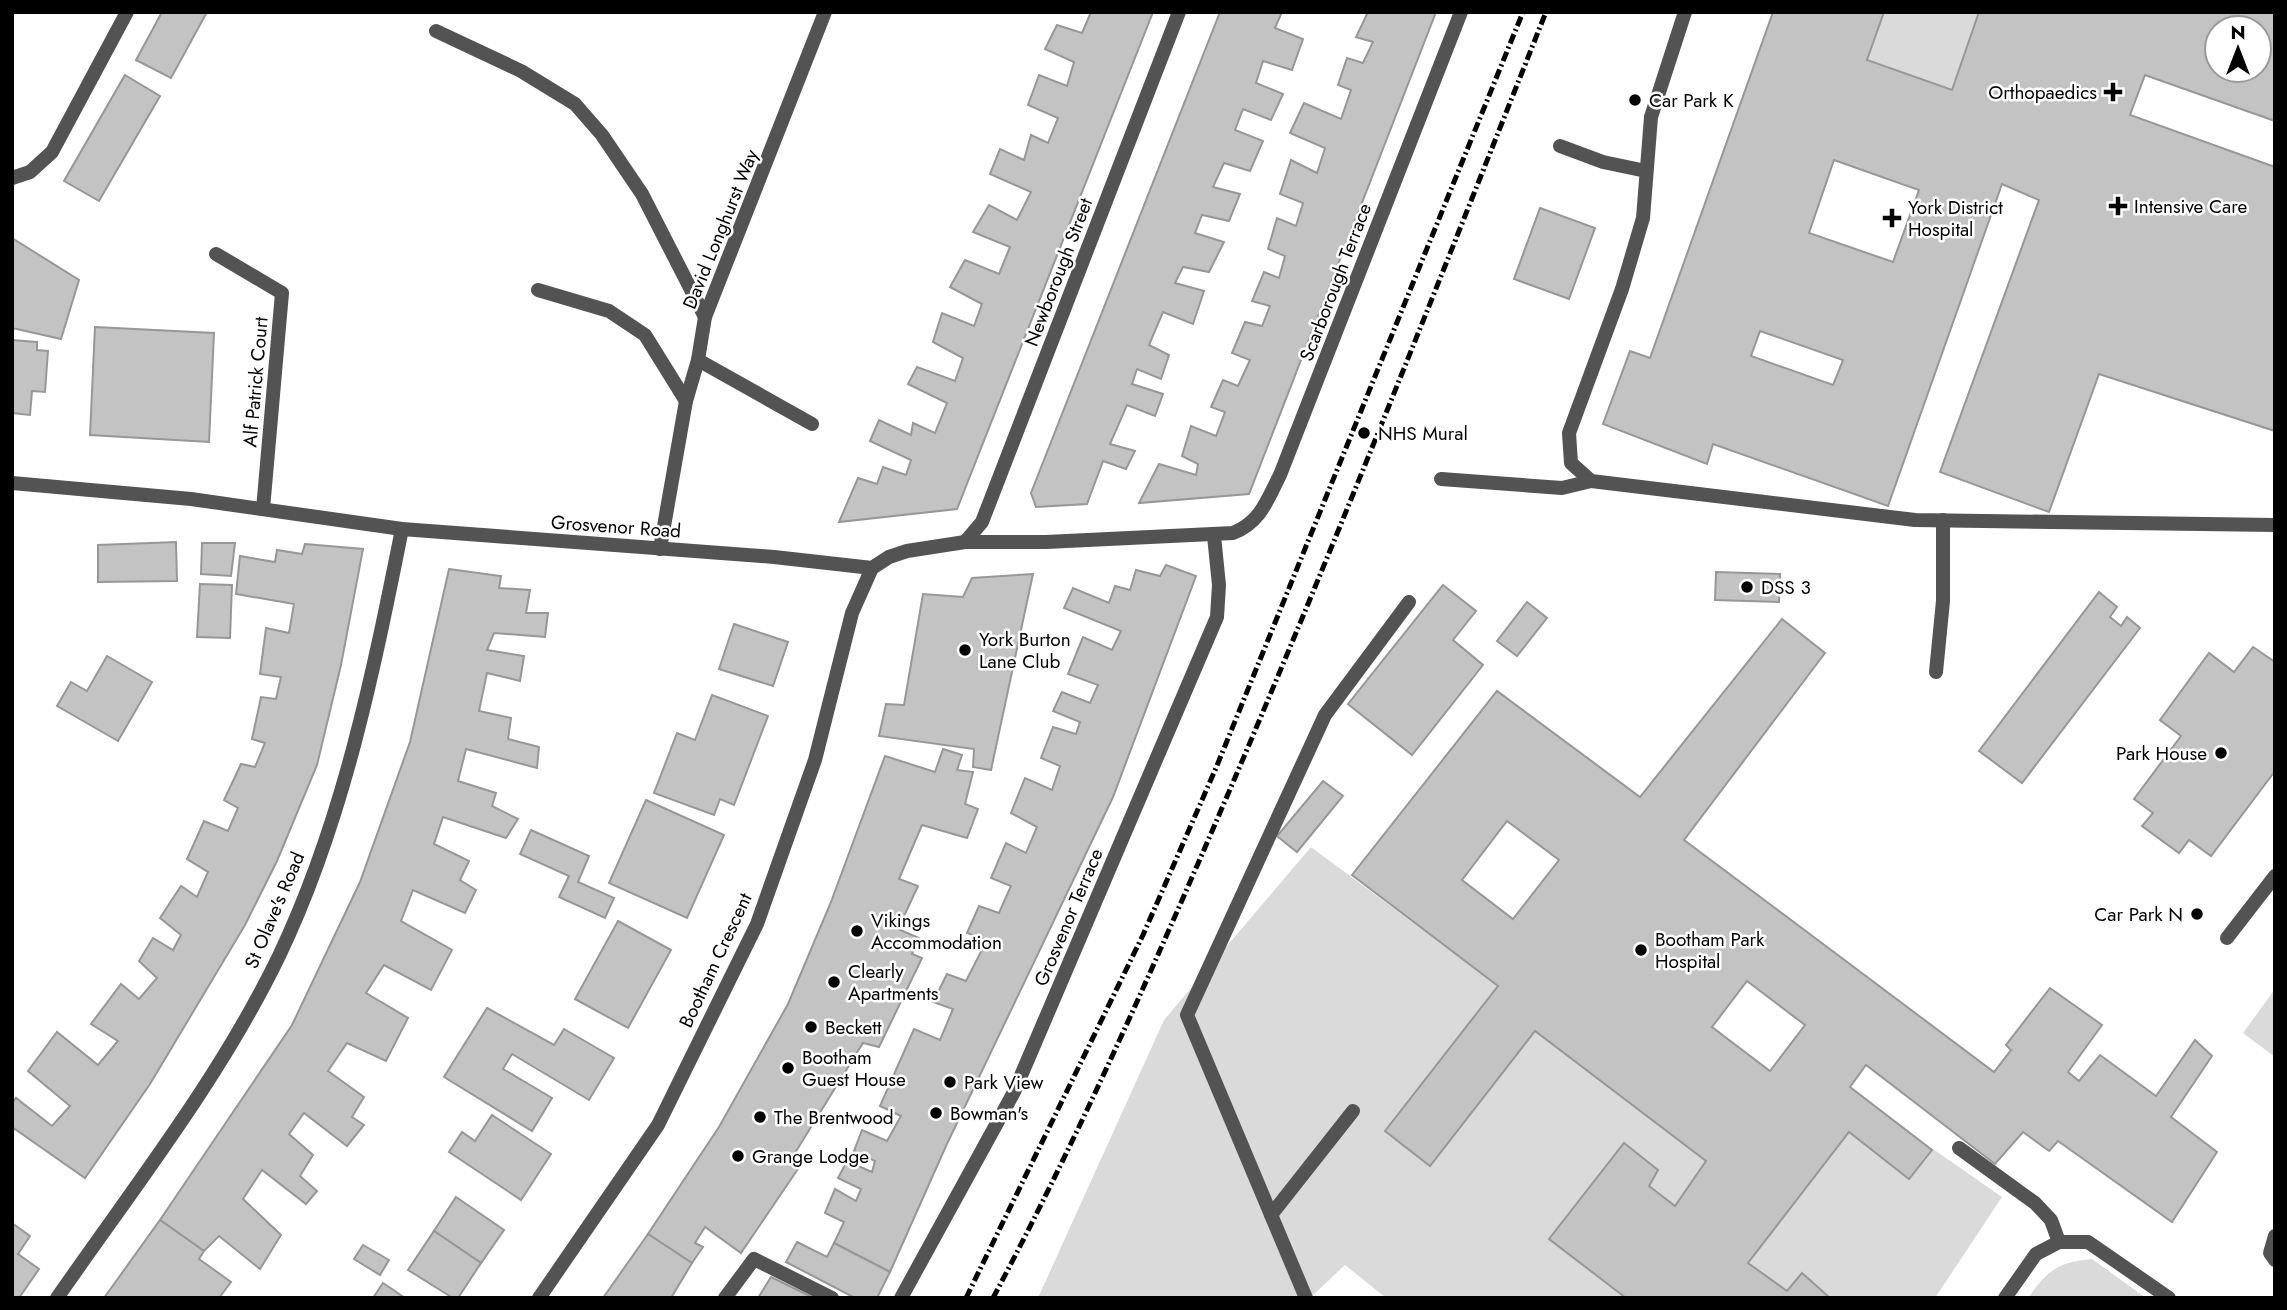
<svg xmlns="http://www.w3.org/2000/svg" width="2287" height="1310" font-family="Jost,sans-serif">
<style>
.green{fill:#dadada}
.building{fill:#c3c3c3;stroke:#979797;stroke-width:2;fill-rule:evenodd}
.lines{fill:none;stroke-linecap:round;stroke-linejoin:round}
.service{stroke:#535353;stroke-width:14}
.minor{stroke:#535353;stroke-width:14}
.rail{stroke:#000;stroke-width:5;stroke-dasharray:10 3.5 2 3.5;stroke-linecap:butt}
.poi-dot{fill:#000;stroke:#fff;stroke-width:2.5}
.labels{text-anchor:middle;stroke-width:5;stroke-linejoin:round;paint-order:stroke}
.poi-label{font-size:19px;fill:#000;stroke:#fff;text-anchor:start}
.street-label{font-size:19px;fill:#000;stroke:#fff}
</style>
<rect width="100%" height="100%" fill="#fff"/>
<!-- green -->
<g class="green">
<polygon points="1884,12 1979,12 1952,90 1867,60"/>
<polygon points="1311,847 1498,986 1385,1132 1430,1166 1535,1031 1706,1161 1675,1206 1649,1186 1658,1169 1624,1143 1549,1239 1626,1298 1386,1298 1345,1265 1310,1298 1038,1298 1164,1020"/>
<polygon points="2275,989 2275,1057 2243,1033"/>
<polygon points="1849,1132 1909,1179 1933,1149 2002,1197 1935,1298 1830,1298 1802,1273 1787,1291 1748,1263"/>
<path d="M2092,1259l54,39h-118c20,-28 30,-36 64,-39z"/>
</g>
<!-- building -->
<g class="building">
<polygon points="162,12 207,12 171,78 136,60"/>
<polygon points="1091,12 1153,12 957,509 839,522 858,478 877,484 883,467 906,475 911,460 870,441 879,420 911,435 913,423 935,433 947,403 908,384 917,367 955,381 963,358 933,342 942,313 974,326 982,304 950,287 965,260 999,274 1010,247 973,232 989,205 1017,220 1031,192 990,174 1000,149 1024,160 1031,135 1048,143 1058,118 1028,105 1039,75 1067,86 1074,62 1045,49 1057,25 1082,33"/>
<polygon points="1220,12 1282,12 1275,28 1303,39 1292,70 1263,61 1256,83 1283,94 1271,120 1243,109 1235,130 1263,141 1250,171 1224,163 1213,187 1240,194 1229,221 1202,215 1195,233 1224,242 1209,272 1183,267 1175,283 1204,291 1193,324 1163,312 1149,345 1169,355 1161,379 1137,369 1132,384 1163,394 1155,416 1127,405 1110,444 1135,451 1126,469 1103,461 1087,504 1036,507 1031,493"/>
<polygon points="1368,12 1436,12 1249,494 1139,503 1159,464 1196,475 1198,464 1182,456 1191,426 1216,436 1225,412 1211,407 1223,380 1238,386 1250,360 1232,353 1245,322 1262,326 1270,306 1252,301 1264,272 1279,278 1285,256 1268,249 1277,218 1296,226 1303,203 1280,194 1291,160 1317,173 1325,148 1290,133 1304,103 1341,119 1351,90 1338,85 1347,58 1363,63 1373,42 1356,37"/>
<path d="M1773,12h111l-17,48 85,30 27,-78h296v109l-130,-46 -15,40 145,52v264l-176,-57 -50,138 -109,-40 99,-272 -37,-16 -114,322 -175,-62 -6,20 -104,-40 27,-73 20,7zM2217,28h42v42h-42zM1834,160l85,30 -26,72 -84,-29zM1760,331l83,29 -10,25 -82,-29z"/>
<polygon points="125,75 160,96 99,201 64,181"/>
<polygon points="1540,208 1595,228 1569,299 1514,279"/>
<polygon points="12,238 79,280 61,339 12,328"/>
<polygon points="95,327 214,333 209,442 90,435"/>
<polygon points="12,340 37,342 37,350 48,351 45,392 32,391 30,415 12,413"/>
<polygon points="176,542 177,581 98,582 98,545"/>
<polygon points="202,543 235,543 231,576 201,574"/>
<polygon points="305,544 363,549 341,665 317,765 277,861 245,925 150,1084 85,1178 12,1127 12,1103 16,1098 52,1126 70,1106 28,1071 57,1032 98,1065 118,1041 91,1024 121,984 139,999 157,978 139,961 153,938 173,950 181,935 160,918 181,886 197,897 208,872 187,859 204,821 228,831 238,808 224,800 241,764 255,767 265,743 252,739 261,697 276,699 281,677 260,674 266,628 289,633 294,604 236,594 240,556 275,562 277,550 302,554"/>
<polygon points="1166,565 1196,576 1113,797 946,1146 890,1272 834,1243 844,1222 825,1213 835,1189 856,1201 861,1189 838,1178 847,1161 872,1172 875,1161 854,1151 862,1130 887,1141 901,1116 880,1106 914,1029 940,1040 953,1009 933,1002 947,974 966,981 987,940 967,933 979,906 999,913 1011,886 991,878 1006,843 1026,853 1037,827 1011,813 1025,778 1052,790 1060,766 1041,758 1053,727 1076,734 1080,722 1053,711 1062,692 1090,703 1098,685 1068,674 1083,637 1112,650 1121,631 1064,608 1073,588 1109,603 1115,586 1130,590 1136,570 1160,576"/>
<polygon points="449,569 501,576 499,588 530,590 526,613 548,613 545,637 494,633 487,650 524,656 520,681 487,673 479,711 511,718 508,739 539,747 537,768 466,749 458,781 496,793 492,806 518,819 506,838 443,817 434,844 469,861 460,880 476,890 465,913 413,890 401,921 452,950 431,990 384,965 366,993 408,1018 386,1061 347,1043 328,1071 364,1097 352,1117 364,1125 347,1146 304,1113 289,1134 313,1155 300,1176 317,1191 306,1204 262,1170 243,1199 281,1235 260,1269 219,1236 204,1251 160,1220 292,1025 360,882 410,742"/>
<polygon points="1716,572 1780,574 1779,602 1715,600"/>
<polygon points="1033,574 991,770 973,767 974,749 879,736 886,704 904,705 923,594 963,597 972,578"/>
<polygon points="200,584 232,585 230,638 197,637"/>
<polygon points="1443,585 1476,611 1453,640 1483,665 1412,755 1348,704"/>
<polygon points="2099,592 2117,607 2110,617 2121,626 2127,617 2140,628 2022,783 1979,751"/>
<polygon points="1527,602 1547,618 1517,656 1497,641"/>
<path d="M1782,619l43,34 -141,187 310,232 17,-22 -5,-5 44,-57 52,37 -34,47 11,9 21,-26 56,41 39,-56 17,16 -41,61 46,35 -45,70 -114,-81 -9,10 -26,-19 -28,32 -129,-99 -16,22 82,63 -23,29 -60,-47 -101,131 39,28 15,-18 28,25h-204l-77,-59 75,-96 34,27 -9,16 26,20 31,-45 -171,-130 -105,135 -45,-35 113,-145 -146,-111 145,-184 143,106zM1507,821l52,39 -46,59 -51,-39zM1747,981l58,44 -35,46 -58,-44z"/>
<polygon points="734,624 788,642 773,686 719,669"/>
<polygon points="2253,647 2275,662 2275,771 2211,856 2189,840 2179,853 2142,826 2153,813 2134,799 2181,736 2160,720 2209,653 2234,672"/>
<polygon points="107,656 152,682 118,741 57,706 71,682 87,691"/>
<polygon points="712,695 768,716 734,805 720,799 714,815 654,793 677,733 695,740"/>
<polygon points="943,749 962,755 957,770 973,772 965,804 978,809 967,838 922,825 899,879 918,886 898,929 919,938 912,954 922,958 879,1047 863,1043 790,1161 800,1166 741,1253 705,1227 695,1243 703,1247 692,1263 648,1234 719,1127 788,1004 831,902 885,756 935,772"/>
<polygon points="1323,781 1343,796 1297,852 1277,836"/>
<polygon points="646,800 724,835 687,918 609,883"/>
<polygon points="531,830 589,856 578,882 614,898 605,918 559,897 569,876 520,854"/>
<polygon points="618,921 671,950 628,1028 575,999"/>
<polygon points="487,1008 554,1045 564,1029 614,1058 589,1100 512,1054 503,1069 552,1098 532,1131 444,1077"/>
<polygon points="492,1115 551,1154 521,1200 449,1152 462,1132 475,1141"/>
<polygon points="456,1197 504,1230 481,1263 434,1231"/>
<polygon points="160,1220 204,1251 199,1259 231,1282 219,1298 104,1298"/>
<polygon points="12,1223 30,1236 18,1254 39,1269 19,1298 12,1298"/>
<polygon points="434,1231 481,1263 458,1298 453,1298 408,1270"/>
<polygon points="648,1234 692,1263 671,1298 603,1298"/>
<polygon points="797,1242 827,1257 834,1243 890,1272 877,1298 855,1298 786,1262"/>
<polygon points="363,1245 389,1260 380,1275 354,1259"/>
<polygon points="771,1277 814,1298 758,1298"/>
<polygon points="383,1283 405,1298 373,1298"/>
</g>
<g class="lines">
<!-- service -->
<g class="service">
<polyline points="1685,12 1651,117 1643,218 1622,289 1569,433 1571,463 1591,481 1915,520 2275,525"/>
<polyline points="1560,146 1603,162 1646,171"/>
<polyline points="12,178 30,172 52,152 127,12"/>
<polyline points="216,254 282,293 263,509"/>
<polyline points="698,360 812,424"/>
<polyline points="1441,479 1562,488 1591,481"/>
<polyline points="1936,672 1943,601 1943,520"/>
<polyline points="2227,938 2275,876"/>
<polyline points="1959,1148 2035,1203 2051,1220 2059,1242"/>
<polyline points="1271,1215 1353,1111"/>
<polyline points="2275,1236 2270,1253 2275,1260"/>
<polyline points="725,1298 754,1259 832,1298"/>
<polyline points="1306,1298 1187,1015 1325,715 1409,602"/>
<polyline points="2005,1298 2036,1254 2059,1242 2088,1242 2169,1298"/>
</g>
<!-- minor -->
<g class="minor">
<polyline points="436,31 521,71 575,104 602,135 642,194 705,317"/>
<polyline points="538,290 609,311 645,335 686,401"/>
<path d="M12,483l179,16 211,30 372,28 98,11 17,-11 18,-6 58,-9h81l187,-9c28,-11 34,-33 47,-58l181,-463"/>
<polyline points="965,542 982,522 1179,12"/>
<polyline points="660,549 686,401 698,360 705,317 825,12"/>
<path d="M57,1298c77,-111 163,-220 222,-342 64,-134 94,-282 123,-427"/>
<polyline points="539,1298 658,1125 757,924 815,760 852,613 872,568"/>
<polyline points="901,1298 1014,1092 1217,617 1219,585 1214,536"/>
</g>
<!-- rail -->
<g class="rail">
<polyline points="966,1298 1143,935 1216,768 1523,12"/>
<path d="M993,1298c87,-164 162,-334 235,-504 111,-259 214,-520 318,-782"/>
</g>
</g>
<!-- markers -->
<g class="poi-dot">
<path d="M2109.5 81.5h7v7h7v7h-7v7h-7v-7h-7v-7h7z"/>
<circle cx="1635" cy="100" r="7"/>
<path d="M2114.5 195.5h7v7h7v7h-7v7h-7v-7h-7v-7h7z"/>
<path d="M1888.5 207.5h7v7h7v7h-7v7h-7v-7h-7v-7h7z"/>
<circle cx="1364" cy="433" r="7"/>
<circle cx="1747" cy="587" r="7"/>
<circle cx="965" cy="650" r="7"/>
<circle cx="2221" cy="753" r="7"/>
<circle cx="2197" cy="914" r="7"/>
<circle cx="857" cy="931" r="7"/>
<circle cx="1641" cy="950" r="7"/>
<circle cx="834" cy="982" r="7"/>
<circle cx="811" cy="1027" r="7"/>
<circle cx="788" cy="1068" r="7"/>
<circle cx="950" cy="1082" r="7"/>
<circle cx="936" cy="1113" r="7"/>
<circle cx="760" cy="1117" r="7"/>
<circle cx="738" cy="1156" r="7"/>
</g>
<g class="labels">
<!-- poi labels -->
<g class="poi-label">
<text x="2097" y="99" text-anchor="end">Orthopaedics</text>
<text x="1649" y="107">Car Park K</text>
<text x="2134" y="213">Intensive Care</text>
<text x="1908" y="214">York District<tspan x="1908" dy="22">Hospital</tspan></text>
<text x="1378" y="440">NHS Mural</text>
<text x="1761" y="594">DSS 3</text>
<text x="979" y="646">York Burton<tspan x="979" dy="22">Lane Club</tspan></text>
<text x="2207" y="760" text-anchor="end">Park House</text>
<text x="2183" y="921" text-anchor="end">Car Park N</text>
<text x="871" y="927">Vikings<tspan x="871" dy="22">Accommodation</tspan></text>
<text x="1655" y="946">Bootham Park<tspan x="1655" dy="22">Hospital</tspan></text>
<text x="848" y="978">Clearly<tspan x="848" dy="22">Apartments</tspan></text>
<text x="825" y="1034">Beckett</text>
<text x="802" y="1064">Bootham<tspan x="802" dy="22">Guest House</tspan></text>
<text x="964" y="1089">Park View</text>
<text x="950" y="1120">Bowman's</text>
<text x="774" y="1124">The Brentwood</text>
<text x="752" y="1163">Grange Lodge</text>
</g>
<!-- street labels -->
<g class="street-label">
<text transform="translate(720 229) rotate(-68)" y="7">David Longhurst Way</text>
<text transform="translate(1058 272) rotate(-69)" y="7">Newborough Street</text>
<text transform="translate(1335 282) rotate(-69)" y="7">Scarborough Terrace</text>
<text transform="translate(255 382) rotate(-85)" y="7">Alf Patrick Court</text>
<text transform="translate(616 526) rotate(4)" y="7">Grosvenor Road</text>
<text transform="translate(274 910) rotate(-67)" y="7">St Olave's Road</text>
<text transform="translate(1068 917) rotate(-67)" y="7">Grosvenor Terrace</text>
<text transform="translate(715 960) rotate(-65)" y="7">Bootham Crescent</text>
</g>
</g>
<!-- border -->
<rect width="2287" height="1310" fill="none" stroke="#000000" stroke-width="28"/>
<!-- north arrow -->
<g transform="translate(2238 49)"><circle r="33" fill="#ffffff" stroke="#999999" stroke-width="2"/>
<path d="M0-5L12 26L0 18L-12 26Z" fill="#000000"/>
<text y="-10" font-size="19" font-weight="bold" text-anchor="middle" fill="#000000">N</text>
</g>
</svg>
